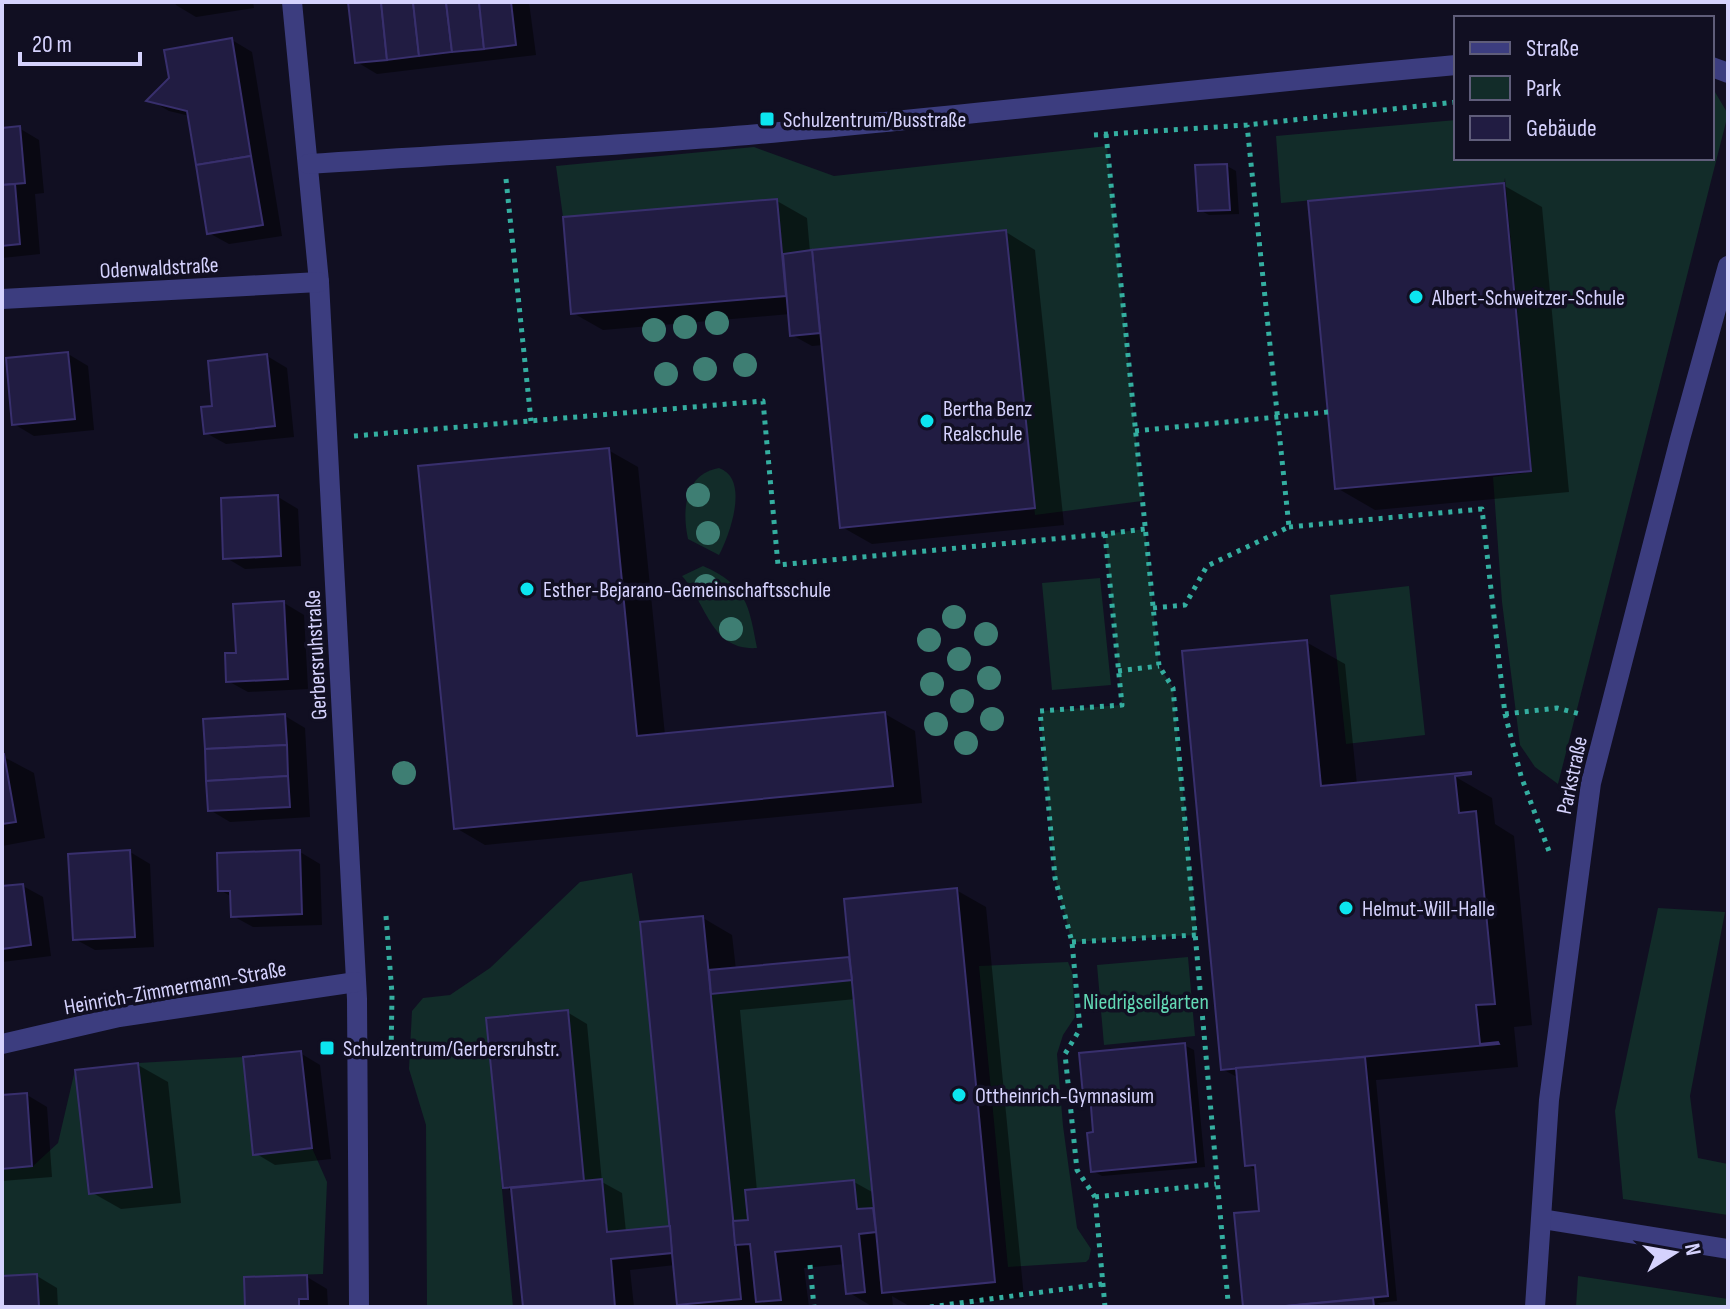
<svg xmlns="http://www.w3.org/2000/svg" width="1730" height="1309" font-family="'Sofia Sans Condensed',sans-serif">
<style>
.green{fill:#122c29}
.shadow{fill:#0007;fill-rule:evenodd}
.building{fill:#211c42;stroke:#382f6d;stroke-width:2}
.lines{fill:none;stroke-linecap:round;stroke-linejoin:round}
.path{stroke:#34aea0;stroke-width:5;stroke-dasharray:4 6;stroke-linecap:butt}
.minor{stroke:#3c3d7f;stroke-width:20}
.tree{fill:#3e7e73}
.poi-dot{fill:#0ce5ef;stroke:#110f22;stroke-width:3}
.labels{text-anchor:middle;stroke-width:7;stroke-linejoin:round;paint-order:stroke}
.poi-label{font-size:22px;fill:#d5d2fd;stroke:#110f22;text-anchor:start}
.street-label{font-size:22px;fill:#d5d2fd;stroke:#110f22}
.park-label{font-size:22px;fill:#62d9b5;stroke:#110f22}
</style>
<rect width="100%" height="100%" fill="#110f22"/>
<!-- green -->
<g class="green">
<polygon points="1715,92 1728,114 1558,784 1535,767 1520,745 1502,602 1493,477 1532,472 1505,178 1504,183 1281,203 1276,136 1456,120 1456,158 1712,158 1712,93"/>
<polygon points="1107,146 1142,501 1035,515 1006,231 783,254 777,199 563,217 556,166 754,147 834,176"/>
<path d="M719,468c31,11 11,66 0,87l-31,-16c-6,-28 -4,-65 31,-71z"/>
<polygon points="1145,529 1159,666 1173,688 1197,935 1072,942 1055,878 1040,711 1122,705 1105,534"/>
<path d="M703,566c44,19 46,40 54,82 -46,3 -50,-44 -75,-72z"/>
<polygon points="1100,578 1111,685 1052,690 1042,583"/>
<polygon points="1409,586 1425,735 1346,744 1330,595"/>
<polygon points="632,873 640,922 670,1226 607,1232 602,1179 584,1181 568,1010 486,1018 513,1307 427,1307 426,1125 409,1069 412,1011 423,998 450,995 490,968 580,882"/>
<polygon points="1658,908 1725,912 1690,1096 1698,1158 1728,1164 1728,1215 1623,1199 1615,1111"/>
<polygon points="1188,957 1195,1036 1104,1045 1097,965"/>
<polygon points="1068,962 1072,972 1075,1017 1063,1035 1057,1054 1063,1126 1077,1228 1091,1249 1089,1259 1086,1262 1008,1267 979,966"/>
<polygon points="852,980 873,1208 857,1209 854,1180 746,1190 748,1220 733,1221 711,994"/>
<polygon points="243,1057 253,1154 312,1148 327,1182 323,1274 244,1277 245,1307 2,1307 2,1169 33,1166 58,1143 75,1070 89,1193 152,1186 138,1063"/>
<polygon points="1578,1276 1728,1299 1728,1307 1576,1307"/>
</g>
<!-- shadow -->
<g class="shadow">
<polygon points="175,2 253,2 254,8 196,17 176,5"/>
<polygon points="350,2 529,2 536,55 377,74 357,62"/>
<polygon points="232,40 252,52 282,236 229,244 209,233 190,116 169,111 150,100"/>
<polygon points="19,128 39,140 44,193 35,194 40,254 2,258 2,130"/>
<polygon points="1227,166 1236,171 1239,214 1209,215 1200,210"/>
<polygon points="1503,185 1542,207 1569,492 1375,510 1337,488"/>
<polygon points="777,201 807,218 810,252 1006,232 1035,250 1064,525 872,544 842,527 823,345 812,346 792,335 790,314 603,330 573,313"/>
<polygon points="68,354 88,366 94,430 34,436 14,424"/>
<polygon points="267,356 287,368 294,437 226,444 206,433 215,408"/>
<polygon points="608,450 638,467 665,735 885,714 915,731 922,803 485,845 456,828"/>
<polygon points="278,497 298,509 301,566 245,569 225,557"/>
<polygon points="284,603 304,615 308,689 248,692 228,681"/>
<polygon points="1306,642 1345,664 1357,785 1454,776 1492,798 1495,824 1514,836 1532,1025 1514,1027 1518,1067 1376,1080 1397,1301 1377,1303 1384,1307 1245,1307 1261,1213 1257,1171 1247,1165 1239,1078 1222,1069"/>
<polygon points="285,716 305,728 310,817 230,822 210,810"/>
<polygon points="2,756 34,773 45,838 2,846"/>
<polygon points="130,852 150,864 154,947 95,950 75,939"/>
<polygon points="300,852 320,864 322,925 253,927 233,916 232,897 220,890"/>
<polygon points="23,886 43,897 51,956 2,962 2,888"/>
<path d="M956,890l30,17 38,391 -113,9 -19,-11 1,11h-20l-25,-15 -3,-28 -41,4 5,39h-124l-6,-3 -4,-39 -45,5 4,37h-109l-11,-114 -9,-6 62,-175 20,12 15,158 20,11 4,39 46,-4 31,-310 29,17 4,35 116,-12zM856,999l18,194 -20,-11 -97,9 -17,-181z"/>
<polygon points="1184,1045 1194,1050 1205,1167 1102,1176 1093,1171 1095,1134 1092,1098 1085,1093"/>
<polygon points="300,1053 320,1065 331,1159 275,1165 255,1153"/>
<polygon points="138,1065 168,1082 181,1203 121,1209 91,1192"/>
<polygon points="27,1095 47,1107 52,1177 2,1181 2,1097"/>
<polygon points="37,1276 57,1288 58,1307 2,1307 2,1278"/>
<polygon points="307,1277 327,1289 328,1307 247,1307"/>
</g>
<!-- building -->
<g class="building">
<polygon points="348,2 381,2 387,60 355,63"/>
<polygon points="381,2 413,2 419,56 387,60"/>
<polygon points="413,2 446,2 452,52 419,56"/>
<polygon points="446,2 479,2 484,49 452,52"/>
<polygon points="479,2 511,2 516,45 484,49"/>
<polygon points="232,38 251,156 196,165 187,111 146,101 169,78 164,50"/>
<polygon points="20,126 25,183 2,185 2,128"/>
<polygon points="251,156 263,225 207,234 196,165"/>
<polygon points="1227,164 1230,210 1198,211 1195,165"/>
<polygon points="1504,183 1531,471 1335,489 1308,201"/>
<polygon points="15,184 20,244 2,246 2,185"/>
<polygon points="777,199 786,296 571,314 563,217"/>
<polygon points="1006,230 1035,508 840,528 812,250"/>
<polygon points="812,250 820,333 790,336 783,254"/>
<polygon points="68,352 75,419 12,425 6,358"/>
<polygon points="267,354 275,426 204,434 201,407 212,406 208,361"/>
<polygon points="609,448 637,736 885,712 893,786 454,829 418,466"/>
<polygon points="278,495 281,556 223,559 221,498"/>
<polygon points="284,601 288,679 226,682 225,653 236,653 233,604"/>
<polygon points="1307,640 1321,786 1471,772 1471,774 1455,776 1459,813 1476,811 1495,1004 1476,1005 1480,1044 1498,1042 1499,1044 1221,1070 1182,651"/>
<polygon points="285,714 287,745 205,749 203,719"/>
<polygon points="287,745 288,776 206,781 205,749"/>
<polygon points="2,754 4,754 16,822 2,824"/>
<polygon points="288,776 290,807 208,811 206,781"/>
<polygon points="130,850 135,937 73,940 68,854"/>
<polygon points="300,850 302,914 231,917 230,891 218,891 217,853"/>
<polygon points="23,884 31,945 2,949 2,886"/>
<polygon points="957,888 995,1282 882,1293 844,899"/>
<polygon points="703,916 741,1299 677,1305 640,922"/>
<polygon points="849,957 852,980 711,994 709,970"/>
<polygon points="568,1010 584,1181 503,1188 486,1018"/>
<polygon points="1185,1043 1196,1162 1091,1172 1087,1133 1093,1132 1090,1094 1083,1095 1079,1053"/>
<polygon points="301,1051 312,1148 253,1155 243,1057"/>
<polygon points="1365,1057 1388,1296 1275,1307 1243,1307 1234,1213 1259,1211 1255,1165 1245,1166 1236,1068"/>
<polygon points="138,1063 152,1187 89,1194 75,1070"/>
<polygon points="27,1093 32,1166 2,1169 2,1095"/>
<polygon points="602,1179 607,1232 670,1226 672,1253 611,1259 615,1307 523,1307 511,1188"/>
<polygon points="854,1180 857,1209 873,1208 876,1232 859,1234 865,1292 846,1294 841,1246 775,1252 781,1300 756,1302 750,1244 735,1245 733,1221 748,1220 745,1190"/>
<polygon points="37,1274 39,1307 2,1307 2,1276"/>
<polygon points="307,1275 308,1299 299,1299 299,1307 245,1307 244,1277"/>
<polygon points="1373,1298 1374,1307 1275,1307"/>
</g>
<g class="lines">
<!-- path -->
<g class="path">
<polyline points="1106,134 1159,666 1173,688 1228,1301"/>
<polyline points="1094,135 1247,125 1456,102"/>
<polyline points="506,179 531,421"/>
<polyline points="1135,431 1328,412"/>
<polyline points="354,436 763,401 778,565 1105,534"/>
<polyline points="1289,527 1482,509 1505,714 1557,708 1580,714"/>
<polyline points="1153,608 1185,605 1207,566 1289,527 1247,125"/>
<polyline points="1118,671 1159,666"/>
<polyline points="1505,714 1521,776 1550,854"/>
<polyline points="386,916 392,994 391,1058"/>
<polyline points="1072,942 1197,935"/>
<polyline points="1095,1197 1216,1184"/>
<polyline points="810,1265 814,1307"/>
<polyline points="930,1307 1102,1284"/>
<polyline points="1105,1307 1095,1197 1077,1170 1065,1054 1080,1029 1072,942 1055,878 1040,711 1122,705 1105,534 1145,529"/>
</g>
<!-- minor -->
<g class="minor">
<polyline points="292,2 319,282 357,999 359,1307"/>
<polyline points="1712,67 1728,73"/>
<path d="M308,164c147,-10 293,-17 440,-29 236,-21 472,-49 708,-70"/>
<polyline points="2,299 319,282"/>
<polyline points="2,1044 119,1017 356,982"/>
<polyline points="1542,1219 1728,1249"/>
<polyline points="1535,1307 1549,1100 1591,783 1680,439 1728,266"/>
</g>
</g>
<!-- trees -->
<g class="tree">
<circle cx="717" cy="323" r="12"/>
<circle cx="685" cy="327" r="12"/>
<circle cx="654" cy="330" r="12"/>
<circle cx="745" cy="365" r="12"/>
<circle cx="705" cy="369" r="12"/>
<circle cx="666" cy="374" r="12"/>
<circle cx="698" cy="495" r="12"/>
<circle cx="708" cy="533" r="12"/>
<circle cx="706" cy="586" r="12"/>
<circle cx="954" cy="617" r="12"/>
<circle cx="731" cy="629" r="12"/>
<circle cx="986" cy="634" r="12"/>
<circle cx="929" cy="640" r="12"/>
<circle cx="959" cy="659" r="12"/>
<circle cx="989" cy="678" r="12"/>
<circle cx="932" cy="684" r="12"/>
<circle cx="962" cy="701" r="12"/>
<circle cx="992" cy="719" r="12"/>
<circle cx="936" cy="724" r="12"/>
<circle cx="966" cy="743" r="12"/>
<circle cx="404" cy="773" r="12"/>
</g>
<!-- markers -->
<g class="poi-dot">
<rect x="759" y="111" width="16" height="16" rx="4"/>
<circle cx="1416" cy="297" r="8"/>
<circle cx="927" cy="421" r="8"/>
<circle cx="527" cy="589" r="8"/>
<circle cx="1346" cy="908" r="8"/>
<rect x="319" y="1040" width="16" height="16" rx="4"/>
<circle cx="959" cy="1095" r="8"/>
</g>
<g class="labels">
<!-- poi labels -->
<g class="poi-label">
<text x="783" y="127">Schulzentrum/Busstraße</text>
<text x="1432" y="305">Albert-Schweitzer-Schule</text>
<text x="943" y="416">Bertha Benz<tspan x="943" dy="25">Realschule</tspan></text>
<text x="543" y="597">Esther-Bejarano-Gemeinschaftsschule</text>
<text x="1362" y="916">Helmut-Will-Halle</text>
<text x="343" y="1056">Schulzentrum/Gerbersruhstr.</text>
<text x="975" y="1103">Ottheinrich-Gymnasium</text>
</g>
<!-- street labels -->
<g class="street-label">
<text transform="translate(159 267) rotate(-3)" y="8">Odenwaldstraße</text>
<text transform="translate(315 655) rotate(-93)" y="8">Gerbersruhstraße</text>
<text transform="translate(1571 775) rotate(-78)" y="8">Parkstraße</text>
<text transform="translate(175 987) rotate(-10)" y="8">Heinrich-Zimmermann-Straße</text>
</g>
<!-- park labels -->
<g class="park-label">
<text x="1146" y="1009">Niedrigseilgarten</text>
</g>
</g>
<!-- border -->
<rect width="1730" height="1309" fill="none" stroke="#d5d2fd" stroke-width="8"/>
<!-- legend -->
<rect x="1454" y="16" width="260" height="144" fill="#110f22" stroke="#5f5d7a" stroke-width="2"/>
<rect x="1470" y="42" width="40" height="12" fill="#3c3d7f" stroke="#5f5d7a" stroke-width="2"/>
<text x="1526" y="56" font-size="24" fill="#d5d2fd">Straße</text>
<rect x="1470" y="76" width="40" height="24" fill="#122c29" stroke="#5f5d7a" stroke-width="2"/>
<text x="1526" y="96" font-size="24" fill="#d5d2fd">Park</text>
<rect x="1470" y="116" width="40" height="24" fill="#211c42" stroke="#5f5d7a" stroke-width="2"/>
<text x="1526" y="136" font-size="24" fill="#d5d2fd">Gebäude</text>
<!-- north arrow -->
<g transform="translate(1674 1253) rotate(79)" stroke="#110f22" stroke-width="6" paint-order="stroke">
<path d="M0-6L14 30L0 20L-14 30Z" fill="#d5d2fd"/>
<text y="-12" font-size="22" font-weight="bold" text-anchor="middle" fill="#d5d2fd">N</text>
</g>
<!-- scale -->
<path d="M20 52v12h120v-12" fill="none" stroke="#d5d2fd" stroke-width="4"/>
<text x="32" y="52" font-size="24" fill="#d5d2fd" stroke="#110f22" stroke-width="6" paint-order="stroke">20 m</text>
</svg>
